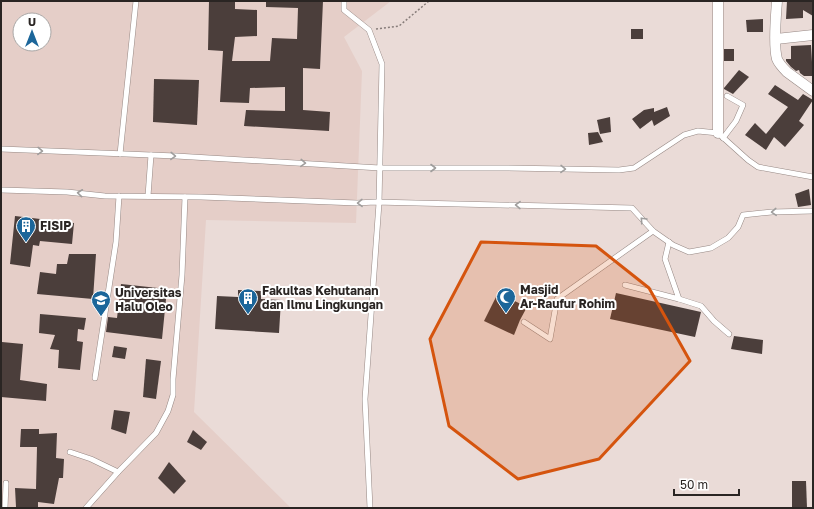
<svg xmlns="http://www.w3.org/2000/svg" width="814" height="509" font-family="'Golos Text',sans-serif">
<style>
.built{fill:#e5cec8;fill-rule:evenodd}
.building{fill:#4b3e3b}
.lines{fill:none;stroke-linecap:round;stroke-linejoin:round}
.service-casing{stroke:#968884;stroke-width:6}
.minor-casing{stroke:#968884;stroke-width:11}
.path{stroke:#877d7a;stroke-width:1.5;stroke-dasharray:2 2;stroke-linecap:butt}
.service{stroke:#fff;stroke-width:5}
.minor{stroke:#fff;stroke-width:10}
.oneway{stroke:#9f9d9c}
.marked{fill:#d5540e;fill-opacity:0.2;stroke:#d5540e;stroke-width:3;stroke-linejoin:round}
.labels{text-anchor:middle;stroke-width:4;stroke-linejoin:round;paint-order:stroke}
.poi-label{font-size:12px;font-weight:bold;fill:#2a2523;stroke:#fff;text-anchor:start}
</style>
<rect width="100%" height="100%" fill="#eadbd7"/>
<!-- built -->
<path class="built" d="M1,1h390l-47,36 18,34 -6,152 -150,-3 -12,192 97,96h-290zM20,20h24v24h-24z"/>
<!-- building -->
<g class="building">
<polygon points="209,1 235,1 235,9 257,10 257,36 235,37 232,61 270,61 272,38 297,39 298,8 266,7 266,1 323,1 320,69 303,68 303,110 330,112 329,131 244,126 246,110 285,111 285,87 250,88 249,103 220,102 223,51 208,50"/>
<polygon points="787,1 813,1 813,16 803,10 803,18 786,19"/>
<polygon points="763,19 763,32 747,32 746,20"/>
<rect x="631" y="29" width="12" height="10"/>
<polygon points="811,45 812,62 812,76 804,76 800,73 799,70 796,71 791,67 786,61 786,59 791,59 791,46"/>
<rect x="724" y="49" width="10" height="12"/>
<polygon points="739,70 749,77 733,94 724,89 724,88"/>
<polygon points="154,79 199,80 197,125 153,122"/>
<polygon points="775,85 798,100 803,94 813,100 799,121 804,125 785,147 774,137 766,150 745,135 755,123 766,134 788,107 768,94"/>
<polygon points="667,107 670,116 654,126 652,120 640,129 632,119 644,110 654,108 654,112"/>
<polygon points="610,117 611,132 600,134 597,120"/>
<polygon points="598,132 603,142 589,145 588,133"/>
<polygon points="809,189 811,205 798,207 795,194"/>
<polygon points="15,216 74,223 72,244 40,241 39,246 33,245 30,267 10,264"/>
<polygon points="69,254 96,254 93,299 37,294 40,272 56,274 57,264 67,264"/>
<polygon points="121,284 167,289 162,339 106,332 108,317 117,318"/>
<polygon points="238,290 261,291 261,299 281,300 279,333 215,329 217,296 238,297"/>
<polygon points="498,293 527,307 520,320 514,335 484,321"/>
<polygon points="616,293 701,312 695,337 610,319"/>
<polygon points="40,314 86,318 84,330 78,329 77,341 83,342 80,370 58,368 59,350 50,349 55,335 39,333"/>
<polygon points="734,336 763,340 762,354 731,349"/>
<polygon points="2,342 23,344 20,380 47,384 46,401 1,397 1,353"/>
<polygon points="114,346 127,348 125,359 112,357"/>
<polygon points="146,359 161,361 156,399 143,397"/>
<polygon points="114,410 130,412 126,434 111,429"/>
<polygon points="21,429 39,429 39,434 57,433 56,458 64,459 63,478 59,478 54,504 38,502 38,507 16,507 15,488 36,489 37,447 20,447"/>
<polygon points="193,430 207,442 201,450 187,442"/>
<polygon points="169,462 186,481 174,494 158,478"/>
<polygon points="792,481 806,481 807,508 792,508"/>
</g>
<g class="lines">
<!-- service casing -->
<g class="service-casing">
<g id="service">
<polyline points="344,1 344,10 369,30 382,64 379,203 365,399 370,508"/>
<polyline points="723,138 736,121 743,105 727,96"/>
<polyline points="1,149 176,156 380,168 508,168 619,170 634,168 684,135 698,131 718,133 748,160 758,167 813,177"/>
<polyline points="120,154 136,1"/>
<polyline points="1,190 67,192 105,196 201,197 357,203 375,202 632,208 653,231 673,245 689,252 711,248 728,238 738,227 743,215 772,212 813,211"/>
<polyline points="148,196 151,155"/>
<polyline points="625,285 679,299 665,259 669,242"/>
<polyline points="679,299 701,306 714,321 729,334"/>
<polyline points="524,322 550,339 557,299 653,231"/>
<polyline points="95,378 116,242 119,196"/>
<polyline points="70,452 91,459 118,472"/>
<polyline points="5,508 6,483"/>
<polyline points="86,508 118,472 156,433 168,411 173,395 173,379 182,275 185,197"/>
</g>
</g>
<!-- minor casing -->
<g class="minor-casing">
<g id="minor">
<polyline points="718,1 718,133"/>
<path d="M777,1c-1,15 -4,44 0,58 2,5 6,9 10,13l26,19"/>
<polyline points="776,39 813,35"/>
</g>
</g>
<!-- path -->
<polyline class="path" points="376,29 399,26 429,1"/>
<!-- service -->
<use href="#service" class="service"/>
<!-- minor -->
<use href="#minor" class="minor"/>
</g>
<!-- one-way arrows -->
<defs><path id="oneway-chevron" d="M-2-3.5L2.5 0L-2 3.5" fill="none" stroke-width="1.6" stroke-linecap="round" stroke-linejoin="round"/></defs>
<g class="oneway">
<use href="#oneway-chevron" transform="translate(40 151) rotate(2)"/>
<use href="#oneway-chevron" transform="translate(173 156) rotate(2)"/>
<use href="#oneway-chevron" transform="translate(303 163) rotate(3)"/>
<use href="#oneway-chevron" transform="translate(433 168)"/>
<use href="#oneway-chevron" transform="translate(563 169) rotate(1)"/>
<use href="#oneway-chevron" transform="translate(80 193) rotate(-174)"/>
<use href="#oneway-chevron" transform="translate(360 203) rotate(179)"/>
<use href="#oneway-chevron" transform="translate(518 205) rotate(-179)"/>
<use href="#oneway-chevron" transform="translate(774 212) rotate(177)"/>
<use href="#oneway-chevron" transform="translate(643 220) rotate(-133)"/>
</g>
<!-- marked area -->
<path class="marked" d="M481,242l115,4 53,42 41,73 -91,98 -81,20 -69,-53 -19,-87z"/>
<!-- icons -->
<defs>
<g id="building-pin" transform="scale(1)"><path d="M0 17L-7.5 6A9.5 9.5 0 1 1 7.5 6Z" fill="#1c669a" stroke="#fff"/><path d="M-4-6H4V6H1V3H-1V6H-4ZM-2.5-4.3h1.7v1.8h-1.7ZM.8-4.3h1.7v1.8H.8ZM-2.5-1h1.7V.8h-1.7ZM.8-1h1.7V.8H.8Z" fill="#fff"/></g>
<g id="mosque-pin" transform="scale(1)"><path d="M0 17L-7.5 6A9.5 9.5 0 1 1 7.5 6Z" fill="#1c669a" stroke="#fff"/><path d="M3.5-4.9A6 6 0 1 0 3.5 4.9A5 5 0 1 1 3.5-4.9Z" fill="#fff"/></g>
<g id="university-pin" transform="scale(1)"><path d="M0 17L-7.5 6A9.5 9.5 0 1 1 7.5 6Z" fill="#1c669a" stroke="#fff"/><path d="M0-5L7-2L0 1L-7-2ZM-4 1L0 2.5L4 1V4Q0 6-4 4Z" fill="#fff"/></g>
</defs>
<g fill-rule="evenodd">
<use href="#building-pin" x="26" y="226"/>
<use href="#mosque-pin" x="506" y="297"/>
<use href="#building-pin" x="248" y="298"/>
<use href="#university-pin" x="101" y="300"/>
</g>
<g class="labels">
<!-- poi labels -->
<g class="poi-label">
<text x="40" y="230">FISIP</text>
<text x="520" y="294">Masjid<tspan x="520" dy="14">Ar-Raufur Rohim</tspan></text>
<text x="262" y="295">Fakultas Kehutanan<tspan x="262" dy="14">dan Ilmu Lingkungan</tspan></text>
<text x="115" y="297">Universitas<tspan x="115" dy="14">Halu Oleo</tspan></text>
</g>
</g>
<!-- border -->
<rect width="814" height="509" fill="none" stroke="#2a2523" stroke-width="4"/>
<!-- north arrow -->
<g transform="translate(32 32)"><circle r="19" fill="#ffffff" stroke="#aaa8a7"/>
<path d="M0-3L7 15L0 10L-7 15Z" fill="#1c669a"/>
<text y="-6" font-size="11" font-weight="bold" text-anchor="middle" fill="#2a2523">U</text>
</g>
<!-- scale -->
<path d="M674 489v6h65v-6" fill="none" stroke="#2a2523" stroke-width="2"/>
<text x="680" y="489" font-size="12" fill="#2a2523" stroke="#ffffff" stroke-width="3" paint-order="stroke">50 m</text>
</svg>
